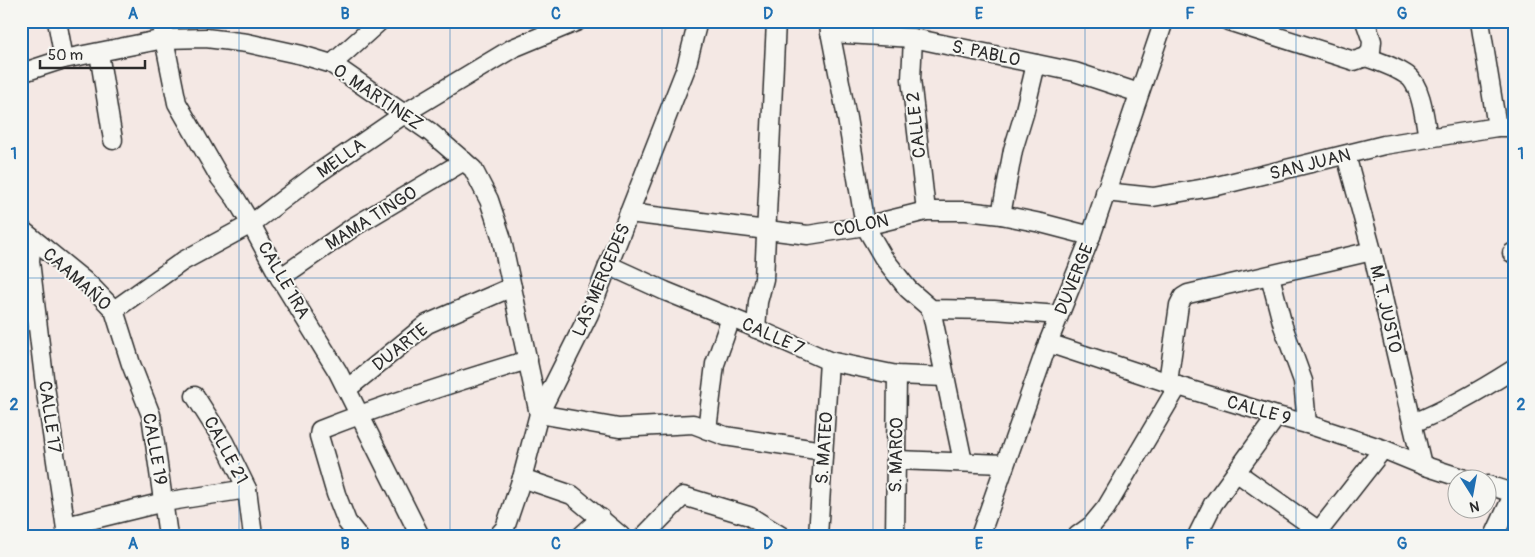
<svg xmlns="http://www.w3.org/2000/svg" width="1535" height="557" font-family="Pangolin,sans-serif">
<style>
.lines{fill:none;stroke-linecap:round;stroke-linejoin:round}
.minor-casing{stroke:#2b2b2b;stroke-width:21}
.minor{stroke:#f6f6f2;stroke-width:18}
.grid{fill:none;stroke:#1f6fb2;stroke-width:1;stroke-opacity:0.55}
.labels{text-anchor:middle;stroke-width:4;stroke-linejoin:round;paint-order:stroke}
.street-label{font-size:18px;fill:#2b2b2b;stroke:#f6f6f2}
.neatline{fill:none;stroke:#1f6fb2;stroke-width:2}
.grid-label{font-size:16px;text-anchor:middle;font-weight:bold;fill:#1f6fb2}
</style>
<rect width="100%" height="100%" fill="#f4e8e4"/>
<filter id="ink" filterUnits="userSpaceOnUse"><feTurbulence type="fractalNoise" baseFrequency=".02" numOctaves="2"/><feDisplacementMap in="SourceGraphic" scale="10" xChannelSelector="R" yChannelSelector="G"/><feConvolveMatrix kernelMatrix="1 2 1 2 8 2 1 2 1" color-interpolation-filters="sRGB"/></filter>
<g filter="url(#ink)">
<g class="lines">
<!-- minor casing -->
<g class="minor-casing">
<g id="minor">
<polyline points="57,21 64,59"/>
<polyline points="162,21 164,39 177,103 220,178 236,199 251,224 280,278 338,372 420,536"/>
<polyline points="828,21 847,118 865,226 883,257 908,289 931,309 994,310 1059,315"/>
<polyline points="1228,21 1354,61 1366,57 1371,51 1372,41 1365,21"/>
<polyline points="1480,21 1497,127"/>
<polyline points="830,33 913,38 1075,72 1139,93"/>
<polyline points="913,38 911,79 926,211"/>
<polyline points="99,53 113,140"/>
<path d="M1366,57c14,5 30,10 42,19 14,10 17,46 20,62"/>
<polyline points="332,64 380,21"/>
<polyline points="21,73 64,59 164,39 206,38 247,43 302,55 332,64 430,132 473,169 489,200 501,236 539,414 619,428 693,424 725,436 823,451"/>
<polyline points="1346,155 1372,251 1422,465"/>
<polyline points="1105,192 1153,197 1217,186 1384,145 1497,127 1514,127"/>
<polyline points="629,213 808,235 865,226 926,211 966,211 1001,215 1041,223 1091,236"/>
<polyline points="1001,215 1013,150 1024,114 1036,64"/>
<polyline points="21,229 92,287 114,310 131,364 151,415 168,536"/>
<polyline points="32,238 30,261 45,386 67,536"/>
<polyline points="1512,253 1514,253"/>
<polyline points="608,265 665,291 746,324 829,361 897,375 945,377"/>
<polyline points="1270,276 1283,326 1303,381 1307,424"/>
<polyline points="280,278 355,226 464,161"/>
<polyline points="931,309 963,462"/>
<polyline points="114,310 183,261 251,224 314,176 410,110 513,48 578,21"/>
<polyline points="756,329 758,302 764,279 776,21"/>
<polyline points="1048,343 1178,386 1277,416 1307,424 1383,449 1422,465 1468,480"/>
<polyline points="1168,382 1179,305 1183,297 1188,294 1372,251"/>
<polyline points="347,389 427,324 512,287"/>
<polyline points="195,396 224,442 247,489 253,536"/>
<path d="M1413,423c36,-14 68,-33 101,-54"/>
<polyline points="707,430 715,364 731,318"/>
<polyline points="896,460 1005,464"/>
<polyline points="1236,472 1319,531"/>
<polyline points="522,478 572,495 621,536"/>
<polyline points="1488,485 1513,493"/>
<polyline points="66,526 164,502 247,489"/>
<path d="M358,536l-11,-14 -11,-28 -17,-58 1,-6c68,-27 138,-49 208,-70"/>
<polyline points="498,536 505,528 522,478 539,414 589,314 629,213 686,68 698,21"/>
<polyline points="581,536 601,518"/>
<polyline points="644,536 683,496 749,516 781,536"/>
<polyline points="818,536 829,361"/>
<polyline points="895,536 897,375"/>
<polyline points="980,536 1048,343 1091,236 1164,21"/>
<polyline points="1077,536 1092,525 1106,508 1178,386"/>
<polyline points="1197,536 1213,504 1277,416"/>
<polyline points="1315,536 1383,449"/>
<polyline points="1494,536 1514,493"/>
</g>
</g>
<!-- minor -->
<use href="#minor" class="minor"/>
</g>
</g>
<!-- grid -->
<path class="grid" d="M239,21v515M450,21v515M662,21v515M873,21v515M1085,21v515M1296,21v515M21,278h1493"/>
<g class="labels">
<!-- street labels -->
<g class="street-label">
<text transform="translate(986 53) rotate(12)" y="6">S. PABLO</text>
<text transform="translate(378 97) rotate(34)" y="6">O. MARTINEZ</text>
<text transform="translate(916 125) rotate(-96)" y="6">CALLE 2</text>
<text transform="translate(341 158) rotate(-35)" y="6">MELLA</text>
<text transform="translate(1310 164) rotate(-14)" y="6">SAN JUAN</text>
<text transform="translate(371 218) rotate(-32)" y="6">MAMA TINGO</text>
<text transform="translate(861 225) rotate(-11)" y="6">COLON</text>
<text transform="translate(77 279) rotate(42)" y="6">CAAMAÑO</text>
<text transform="translate(1074 279) rotate(-68)" y="6">DUVERGE</text>
<text transform="translate(284 280) rotate(60)" y="6">CALLE 1RA</text>
<text transform="translate(601 280) rotate(-67)" y="6">LAS MERCEDES</text>
<text transform="translate(1386 309) rotate(77)" y="6">M. T. JUSTO</text>
<text transform="translate(773 336) rotate(24)" y="6">CALLE 7</text>
<text transform="translate(400 347) rotate(-38)" y="6">DUARTE</text>
<text transform="translate(1259 410) rotate(16)" y="6">CALLE 9</text>
<text transform="translate(50 417) rotate(82)" y="6">CALLE 17</text>
<text transform="translate(824 448) rotate(-86)" y="6">S. MATEO</text>
<text transform="translate(155 449) rotate(80)" y="6">CALLE 19</text>
<text transform="translate(226 450) rotate(62)" y="6">CALLE 21</text>
<text transform="translate(896 455) rotate(-89)" y="6">S. MARCO</text>
</g>
</g>
<!-- margin -->
<rect width="1535" height="557" fill="none" stroke="#f6f6f2" stroke-width="55"/>
<!-- north arrow -->
<g transform="translate(1472 494) rotate(169)"><circle r="24" fill="#f6f6f2" stroke="#a5a5a2"/>
<path d="M0-4L9 19L0 12L-9 19Z" fill="#1f6fb2"/>
<text y="-8" font-size="14" font-weight="bold" text-anchor="middle" fill="#2b2b2b">N</text>
</g>
<!-- scale -->
<path d="M40 60v8h105v-8" fill="none" stroke="#2b2b2b" stroke-width="2.5"/>
<text x="48" y="60" font-size="15" fill="#2b2b2b" stroke="#f6f6f2" stroke-width="4" paint-order="stroke">50 m</text>
<rect x="28" y="28" width="1480" height="502" class="neatline"/>
<g class="grid-label">
<text x="133" y="19">A</text>
<text x="345" y="19">B</text>
<text x="556" y="19">C</text>
<text x="768" y="19">D</text>
<text x="979" y="19">E</text>
<text x="1190" y="19">F</text>
<text x="1402" y="19">G</text>
<text x="14" y="159">1</text>
<text x="1521" y="159">1</text>
<text x="14" y="410">2</text>
<text x="1521" y="410">2</text>
<text x="133" y="549">A</text>
<text x="345" y="549">B</text>
<text x="556" y="549">C</text>
<text x="768" y="549">D</text>
<text x="979" y="549">E</text>
<text x="1190" y="549">F</text>
<text x="1402" y="549">G</text>
</g>
</svg>
